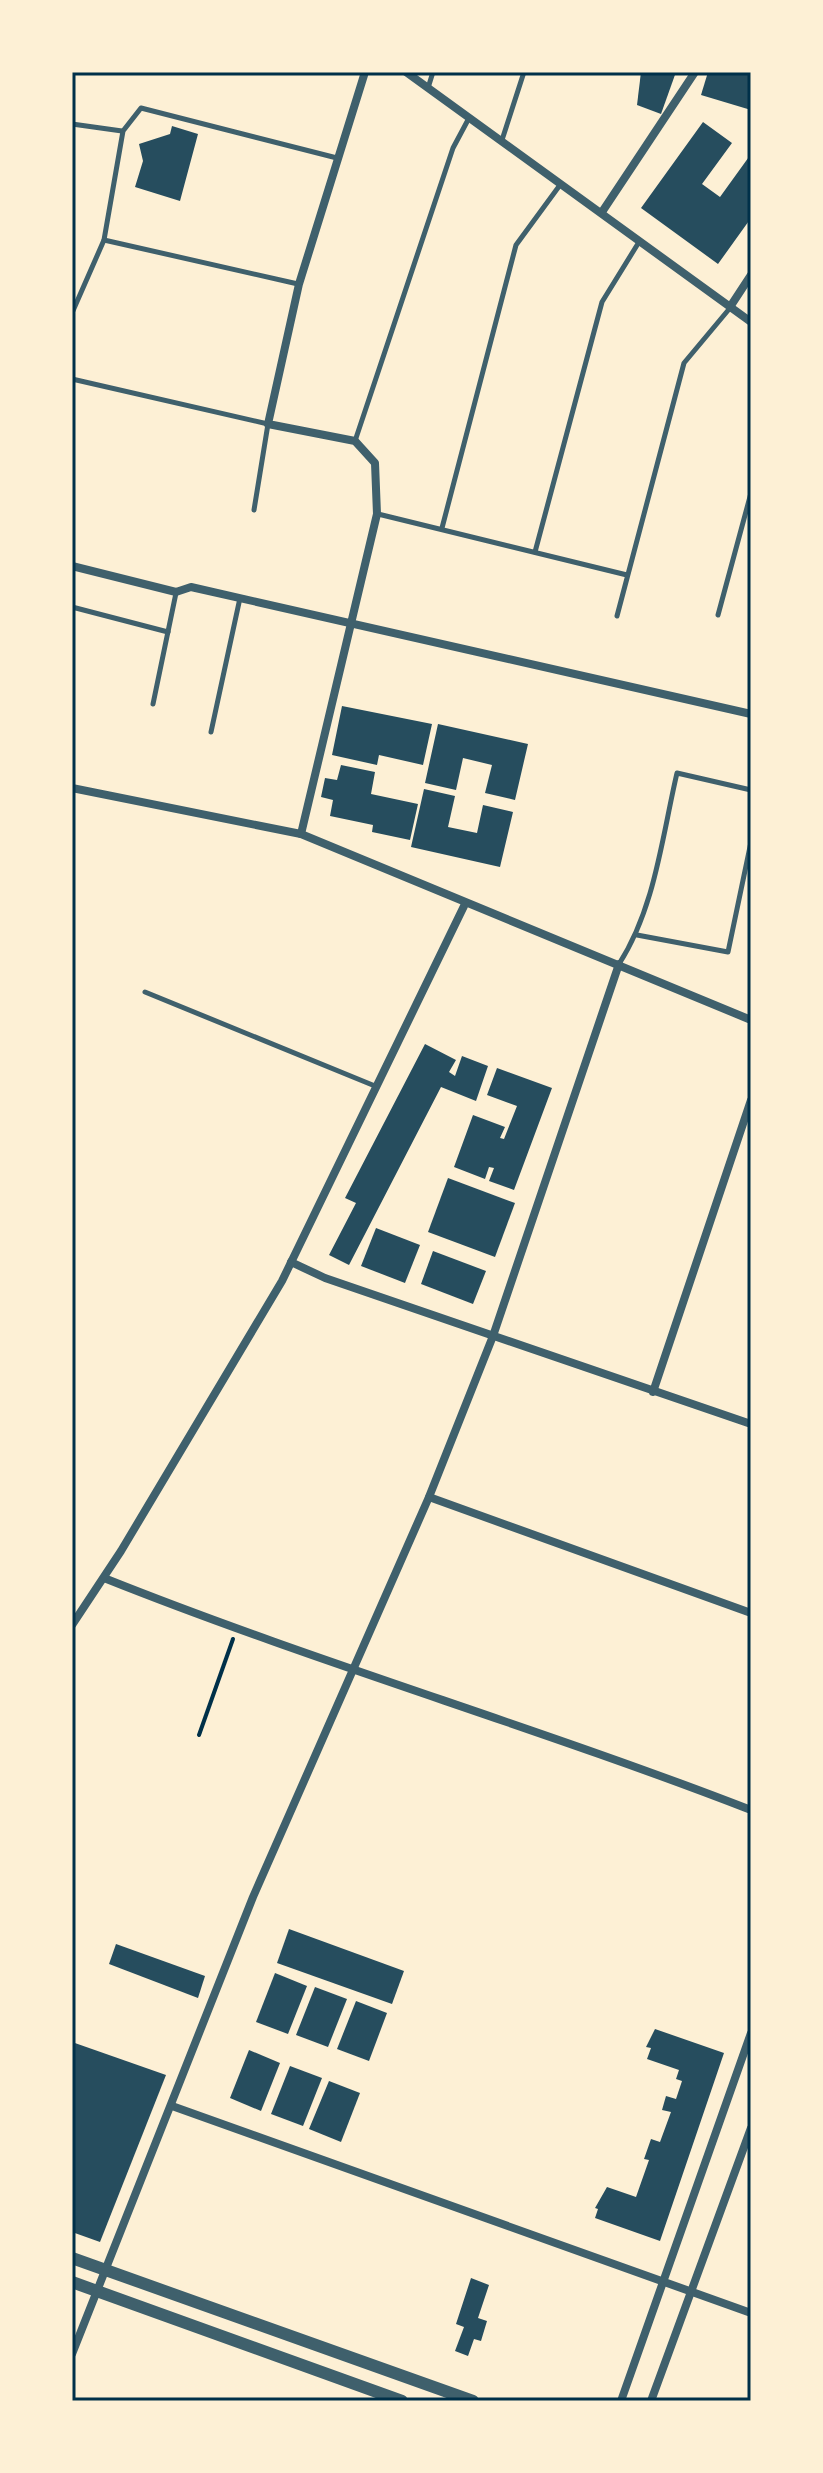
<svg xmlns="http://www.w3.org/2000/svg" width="823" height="2473" font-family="'Zilla Slab',serif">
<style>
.building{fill:#264d5e}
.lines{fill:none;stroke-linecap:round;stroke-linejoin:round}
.path{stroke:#003049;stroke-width:4}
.service{stroke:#3f606c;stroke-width:5}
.minor{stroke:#3f606c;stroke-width:8}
.tertiary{stroke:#3f606c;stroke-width:12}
.neatline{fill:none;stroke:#003049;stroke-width:3}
</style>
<rect width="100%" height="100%" fill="#fdf0d5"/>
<!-- building -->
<g class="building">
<polygon points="641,72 676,72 661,114 637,105"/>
<polygon points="708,72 751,72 751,110 701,95"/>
<polygon points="703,122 732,143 702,184 720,197 751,154 751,218 718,264 641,208"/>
<polygon points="172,126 198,134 180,201 135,187 143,161 139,144 170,134"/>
<polygon points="342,706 432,724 423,765 379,755 377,765 332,755"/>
<polygon points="438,724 528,744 515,800 485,793 492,765 463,758 456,790 425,783"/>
<polygon points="341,765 375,772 371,794 418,804 410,840 372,832 373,825 330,816 333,800 321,797 325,778 337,780"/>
<polygon points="424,789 455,796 448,827 477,833 483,805 513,812 500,867 411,847"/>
<polygon points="425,1044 456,1060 449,1072 455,1076 462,1056 488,1066 476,1101 441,1087 349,1265 329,1255 356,1203 345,1198"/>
<polygon points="497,1068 552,1088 514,1190 489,1181 494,1168 489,1167 485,1179 454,1167 473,1115 505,1127 500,1138 504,1139 517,1106 487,1095"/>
<polygon points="448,1178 515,1203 495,1257 428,1232"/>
<polygon points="376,1228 420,1245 405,1283 361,1266"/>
<polygon points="433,1251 486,1271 473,1304 421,1284"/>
<polygon points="289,1929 404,1971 392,2004 277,1963"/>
<polygon points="116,1944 205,1976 198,1998 109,1964"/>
<polygon points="275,1973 307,1986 288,2034 256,2022"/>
<polygon points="315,1987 347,1999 328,2047 296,2035"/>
<polygon points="356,2001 387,2013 369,2061 337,2049"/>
<polygon points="655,2029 724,2053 660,2241 595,2218 598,2209 595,2208 607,2187 636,2197 649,2160 644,2159 651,2139 660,2142 671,2112 662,2110 666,2096 676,2099 682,2081 676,2079 679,2070 647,2059 651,2048 646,2047"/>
<polygon points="72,2042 166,2075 100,2242 72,2232"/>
<polygon points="249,2050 280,2063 261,2111 230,2098"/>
<polygon points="290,2066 322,2078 303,2126 271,2114"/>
<polygon points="329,2081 360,2093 341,2142 309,2129"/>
<polygon points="471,2278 489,2285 478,2318 487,2321 481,2341 474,2339 468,2356 455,2351 464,2327 456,2324"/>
</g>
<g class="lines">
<!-- path -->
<polyline class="path" points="199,1735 233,1639"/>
<!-- service -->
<g class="service">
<polyline points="428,88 433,72"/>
<polyline points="72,124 122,131"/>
<polyline points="502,140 524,72"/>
<polyline points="104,240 298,284"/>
<polyline points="72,313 104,240 123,131 141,108 337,158"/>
<polyline points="72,379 268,424 254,510"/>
<polyline points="355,441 453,148 469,118"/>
<polyline points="378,514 627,575"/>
<polyline points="442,528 516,245 560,185"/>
<polyline points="535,552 602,302 639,242"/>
<polyline points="72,607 168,632"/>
<polyline points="718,615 751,493"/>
<polyline points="617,616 684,363 730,308"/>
<polyline points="153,704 176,593"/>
<polyline points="211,732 240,598"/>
<polyline points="637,935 728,952 751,842"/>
<path d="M619,964c36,-56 43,-127 58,-191l74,17"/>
<polyline points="145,992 375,1086"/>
</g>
<!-- minor -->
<g class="minor">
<polyline points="406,72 751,322"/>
<polyline points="602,212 695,72"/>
<polyline points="730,307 751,275"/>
<polyline points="72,566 176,592 191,587 751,714"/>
<polyline points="72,788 301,834 751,1020"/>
<polyline points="301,834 377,514 375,463 355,441 268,424 299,284 365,72"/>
<polyline points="291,1262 325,1278 751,1424"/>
<polyline points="653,1392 751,1100"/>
<polyline points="429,1497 751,1613"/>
<path d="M104,1578c213,85 433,149 647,232"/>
<polyline points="72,1625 121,1551 282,1281 465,904"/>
<polyline points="172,2106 751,2313"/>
<polyline points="72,2354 253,1897 429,1497 493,1336 619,964"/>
<polyline points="621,2401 751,2033"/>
<polyline points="651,2401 751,2128"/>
</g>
<!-- tertiary -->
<g class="tertiary">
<polyline points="72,2258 473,2401"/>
<polyline points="72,2282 402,2401"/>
</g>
</g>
<!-- border -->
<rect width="823" height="2473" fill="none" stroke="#fdf0d5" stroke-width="148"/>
<rect x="74" y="74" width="675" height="2325" class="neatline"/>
</svg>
